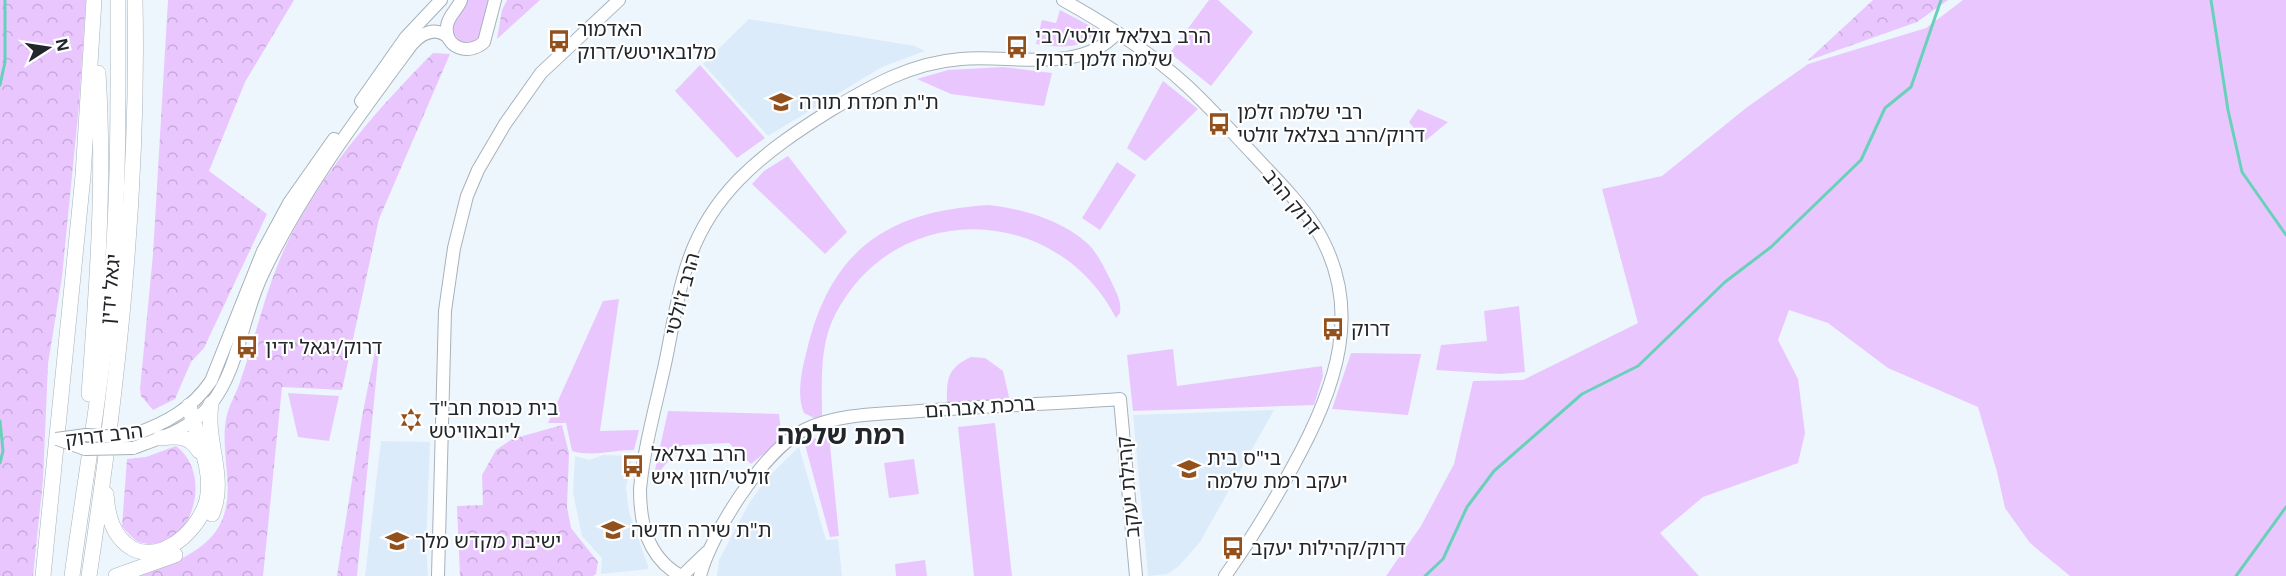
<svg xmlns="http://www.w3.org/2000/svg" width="2286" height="576" font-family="Georgia,'Noto Sans Hebrew',serif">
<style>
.built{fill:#dbebfa}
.green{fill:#eac6ff}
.forest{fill:url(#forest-crowns)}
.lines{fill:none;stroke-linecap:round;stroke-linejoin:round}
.stream{stroke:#69d1b9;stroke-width:3}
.secondary-casing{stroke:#a7b1ba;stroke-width:14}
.highway-casing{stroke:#a7b1ba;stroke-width:16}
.secondary{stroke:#fff;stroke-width:12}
.highway{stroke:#fff;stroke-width:15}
.secondary-bridge-casing{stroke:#a7b1ba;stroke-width:14;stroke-linecap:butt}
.secondary-bridge{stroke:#fff;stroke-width:12}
.labels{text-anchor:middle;stroke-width:4.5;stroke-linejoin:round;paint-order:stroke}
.poi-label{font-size:20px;fill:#22262a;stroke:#fff;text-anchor:start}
.street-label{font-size:20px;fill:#22262a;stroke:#fff}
.district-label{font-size:26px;font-weight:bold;fill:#22262a;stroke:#fff}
</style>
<defs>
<pattern id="forest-crowns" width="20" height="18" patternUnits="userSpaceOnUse" patternTransform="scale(1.5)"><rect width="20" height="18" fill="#eac6ff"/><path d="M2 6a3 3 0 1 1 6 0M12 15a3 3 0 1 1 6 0" fill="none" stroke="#c8aadb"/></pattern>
</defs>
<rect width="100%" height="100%" fill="#eef6fd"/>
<!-- built -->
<g class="built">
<polygon points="749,19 915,46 925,51 882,67 768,136 703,64"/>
<polygon points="1274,410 1200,542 1179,566 1167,574 1148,576 1133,415"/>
<polygon points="381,441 430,442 426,546 428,576 365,576"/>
<polygon points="799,447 826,540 838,539 842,576 717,576 719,560 749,503 768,477"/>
<polygon points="603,455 632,456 626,487 629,512 649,569 601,574 602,558 582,536 573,493 575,456 589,460"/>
</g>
<!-- green -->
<g class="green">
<path d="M466,0h22l-9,39 -14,6c-21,-12 -9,-28 1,-45z"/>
<polygon points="1209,0 1218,0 1253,32 1211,86 1170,53"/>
<polygon points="1963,0 2286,0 2286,576 2070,576 2030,543 2005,508 1997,472 1978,407 1888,368 1828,323 1789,310 1778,340 1798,379 1805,433 1798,463 1703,497 1660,533 1699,576 1386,576 1421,526 1454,464 1473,381 1523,380 1638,323 1602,189 1662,176 1746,108 1808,64 1926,28"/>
<path d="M1060,10l38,20c-15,21 -40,17 -62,14l6,-24 14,3z"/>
<polygon points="700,65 765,138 737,158 675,91"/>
<polygon points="1003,67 1052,73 1044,106 951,94 917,79 948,70"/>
<polygon points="1163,81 1198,109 1145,161 1127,148"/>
<polygon points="1418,109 1448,122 1425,141 1409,122"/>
<polygon points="788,156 847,232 825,254 752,184 764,171"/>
<polygon points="1117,162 1136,175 1100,230 1082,218"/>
<path d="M989,205c34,4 72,15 98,38 10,9 17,24 23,36 5,11 12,21 10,34l-4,5c-58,-114 -219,-121 -280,-5 -17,31 -14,69 -14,103l-8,2 -10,-5c-8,-17 -2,-45 3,-63 24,-101 81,-139 182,-145z"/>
<path d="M619,299l-19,132 39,-1 -5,20c-21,0 -42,7 -62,1l-6,-28h-18l55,-122z"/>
<polygon points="1519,306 1525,372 1500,374 1436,370 1441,345 1487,341 1484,311"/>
<polygon points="1173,349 1177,386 1322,366 1323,376 1314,405 1133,411 1127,355"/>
<polygon points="1351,353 1421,354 1408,415 1332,409"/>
<path d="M971,357l14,1 18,13 7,30 -63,6c0,-26 -2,-38 24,-50z"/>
<polygon points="288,393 339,396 329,441 298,437"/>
<polygon points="668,411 779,414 782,439 751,464 729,443 682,445 653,479"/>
<polygon points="995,423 1012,576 974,576 958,427"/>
<polygon points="829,435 839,536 830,537 804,441"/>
<polygon points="914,459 919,494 889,498 884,463"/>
<polygon points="925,560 927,576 896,576 895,564"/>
</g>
<!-- forest -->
<g class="forest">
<polygon points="0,0 86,0 79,105 62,277 48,364 43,480 33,576 0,576"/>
<polygon points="168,0 294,0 245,82 209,171 267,214 204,348 191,362 175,399 153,410 141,396 140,389 153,254"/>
<polygon points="507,0 540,0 497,39 502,10"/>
<polygon points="1873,0 1948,0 1917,22 1807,61"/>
<path d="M433,53l17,1 -71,165 -37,171 -60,-3 -19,189h-124c27,-11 59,-20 77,-45 25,-36 0,-81 12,-120 3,-10 9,-19 12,-29 18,-52 28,-106 55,-154 35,-65 86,-123 138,-175z"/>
<polygon points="376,346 379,350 357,576 337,576 362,417"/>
<polygon points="562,425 569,453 567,507 571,528 598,562 596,574 593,576 460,576 457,506 483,505 482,475 496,450 512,439"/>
<path d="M176,446c40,29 14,112 -37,96 -6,-3 -13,-11 -17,-16l5,-67 19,-2z"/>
</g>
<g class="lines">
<!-- stream -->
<g class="stream">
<polyline points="2211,0 2228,110 2242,172 2286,235"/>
<polyline points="0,85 5,62 5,0"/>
<polyline points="0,421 3,451 0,463"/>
<polyline points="1425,576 1443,559 1467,507 1494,471 1582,394 1638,366 1725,282 1771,247 1861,160 1885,108 1911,87 1941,0"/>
<polyline points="2236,576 2286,507"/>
</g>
<!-- secondary casing -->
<g class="secondary-casing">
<g id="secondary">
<path d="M461,0c-3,9 -13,16 -14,26 -3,22 22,30 37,16l11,-42"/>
<path d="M1063,0c43,24 86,51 123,85 23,21 44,45 66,68 21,23 45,46 62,72 53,83 21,165 -22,243 -20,37 -42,73 -67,108"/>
<polyline points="361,101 406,37 441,0"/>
<path d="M135,434c31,-11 57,-25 76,-53l52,-130 26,-48 45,-64"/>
<path d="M133,448c30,-11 58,-19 78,-44 29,-37 31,-89 52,-131 39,-82 95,-156 149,-229 10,-11 23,-18 36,-7"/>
<polyline points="684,574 707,552"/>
<path d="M679,575c-32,-19 -39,-52 -39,-86 4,-42 16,-84 25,-125 6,-28 10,-57 18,-85 21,-83 79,-126 148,-169 42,-25 80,-47 130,-51 50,-5 118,16 156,-26"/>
<polyline points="438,576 445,311 454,248 467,196 478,170 505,124 541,73 619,0"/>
<path d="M700,576c11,-43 64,-126 104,-146 34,-17 78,-16 116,-19 66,-5 133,-7 200,-12l16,177"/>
</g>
</g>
<!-- highway casing -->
<g class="highway-casing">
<g id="highway">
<path d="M89,394c8,-106 16,-215 9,-321"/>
<path d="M211,404c-6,38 16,73 1,110"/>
<path d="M160,438c18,-2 29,-3 39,13"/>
<path d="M106,494c1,16 4,32 14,44 30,36 78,-3 87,-38 7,-31 -11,-64 -18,-94"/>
<polyline points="43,576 83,176 94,0"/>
<path d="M72,576c14,-105 33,-210 41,-316 6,-87 5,-173 5,-260"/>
<path d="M89,576c29,-192 50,-382 46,-576"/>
<polyline points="116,576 175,555"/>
</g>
</g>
<!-- secondary -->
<use href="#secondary" class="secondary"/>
<!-- highway -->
<use href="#highway" class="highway"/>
<!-- secondary-bridge casing -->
<g class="secondary-bridge-casing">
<g id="secondary-bridge">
<polyline points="56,439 86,435 120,437 135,434"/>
<polyline points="57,439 85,449 133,448"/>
</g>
</g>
<!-- secondary-bridge -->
<use href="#secondary-bridge" class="secondary-bridge"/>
</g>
<!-- icons -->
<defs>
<g id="bus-bare" transform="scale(1.8)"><path d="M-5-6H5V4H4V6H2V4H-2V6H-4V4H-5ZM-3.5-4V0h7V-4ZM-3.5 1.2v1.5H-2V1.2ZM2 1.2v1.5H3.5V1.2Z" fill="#92501d" stroke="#fff" stroke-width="2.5" paint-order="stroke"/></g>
<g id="school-bare" transform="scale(1.8)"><path d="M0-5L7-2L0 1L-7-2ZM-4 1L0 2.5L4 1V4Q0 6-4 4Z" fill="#92501d" stroke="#fff" stroke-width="2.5" paint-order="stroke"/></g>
<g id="synagogue-bare" transform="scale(1.8)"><path d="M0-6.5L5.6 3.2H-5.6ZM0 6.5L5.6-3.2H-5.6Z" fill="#92501d" stroke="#fff" stroke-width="2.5" paint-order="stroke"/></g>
</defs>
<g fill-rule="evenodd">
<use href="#bus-bare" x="559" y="41"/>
<use href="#bus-bare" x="1017" y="47"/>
<use href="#school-bare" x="781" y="102"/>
<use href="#bus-bare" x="1219" y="124"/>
<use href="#bus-bare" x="1333" y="329"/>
<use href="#bus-bare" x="247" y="347"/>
<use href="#synagogue-bare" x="411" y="420"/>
<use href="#bus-bare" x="633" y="466"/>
<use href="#school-bare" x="1189" y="469"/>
<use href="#school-bare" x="613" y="530"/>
<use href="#school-bare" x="397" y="541"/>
<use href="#bus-bare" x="1233" y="548"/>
</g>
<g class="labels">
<!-- poi labels -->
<g class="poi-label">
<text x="577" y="36">האדמור<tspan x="577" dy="23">מלובאויטש/דרוק</tspan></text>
<text x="1035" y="43">הרב בצלאל זולטי/רבי<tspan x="1035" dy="23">שלמה זלמן דרוק</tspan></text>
<text x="799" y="109">ת"ת חמדת תורה</text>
<text x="1237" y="119">רבי שלמה זלמן<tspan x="1237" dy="23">דרוק/הרב בצלאל זולטי</tspan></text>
<text x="1351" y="336">דרוק</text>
<text x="265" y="354">דרוק/יגאל ידין</text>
<text x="429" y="415">בית כנסת חב"ד<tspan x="429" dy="23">ליובאוויטש</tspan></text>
<text x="651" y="461">הרב בצלאל<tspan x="651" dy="23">זולטי/חזון איש</tspan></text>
<text x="1207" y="465">בי"ס בית<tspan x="1207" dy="23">יעקב רמת שלמה</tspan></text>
<text x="631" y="537">ת"ת שירה חדשה</text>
<text x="415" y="548">ישיבת מקדש מלך</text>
<text x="1251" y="555">דרוק/קהילות יעקב</text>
</g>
<!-- street labels -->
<g class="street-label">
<text transform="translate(1292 202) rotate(51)" y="7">דרוק הרב</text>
<text transform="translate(110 289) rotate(-85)" y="7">יגאל ידין</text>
<text transform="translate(682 294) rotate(-75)" y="7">הרב ז'ולטי</text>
<text transform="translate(980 407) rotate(-4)" y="7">ברכת אברהם</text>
<text transform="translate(104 435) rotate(-7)" y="7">הרב דרוק</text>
<text transform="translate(1128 487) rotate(-95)" y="7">קהילת יעקב</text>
</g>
<!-- district labels -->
<g class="district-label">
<text x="841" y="444">רמת שלמה</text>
</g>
</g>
<!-- north arrow -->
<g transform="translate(48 48) rotate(78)" stroke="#ffffff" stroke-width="4.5" paint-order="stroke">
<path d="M0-4.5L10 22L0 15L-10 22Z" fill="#22262a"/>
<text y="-9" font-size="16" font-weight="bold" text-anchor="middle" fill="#22262a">N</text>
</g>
</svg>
